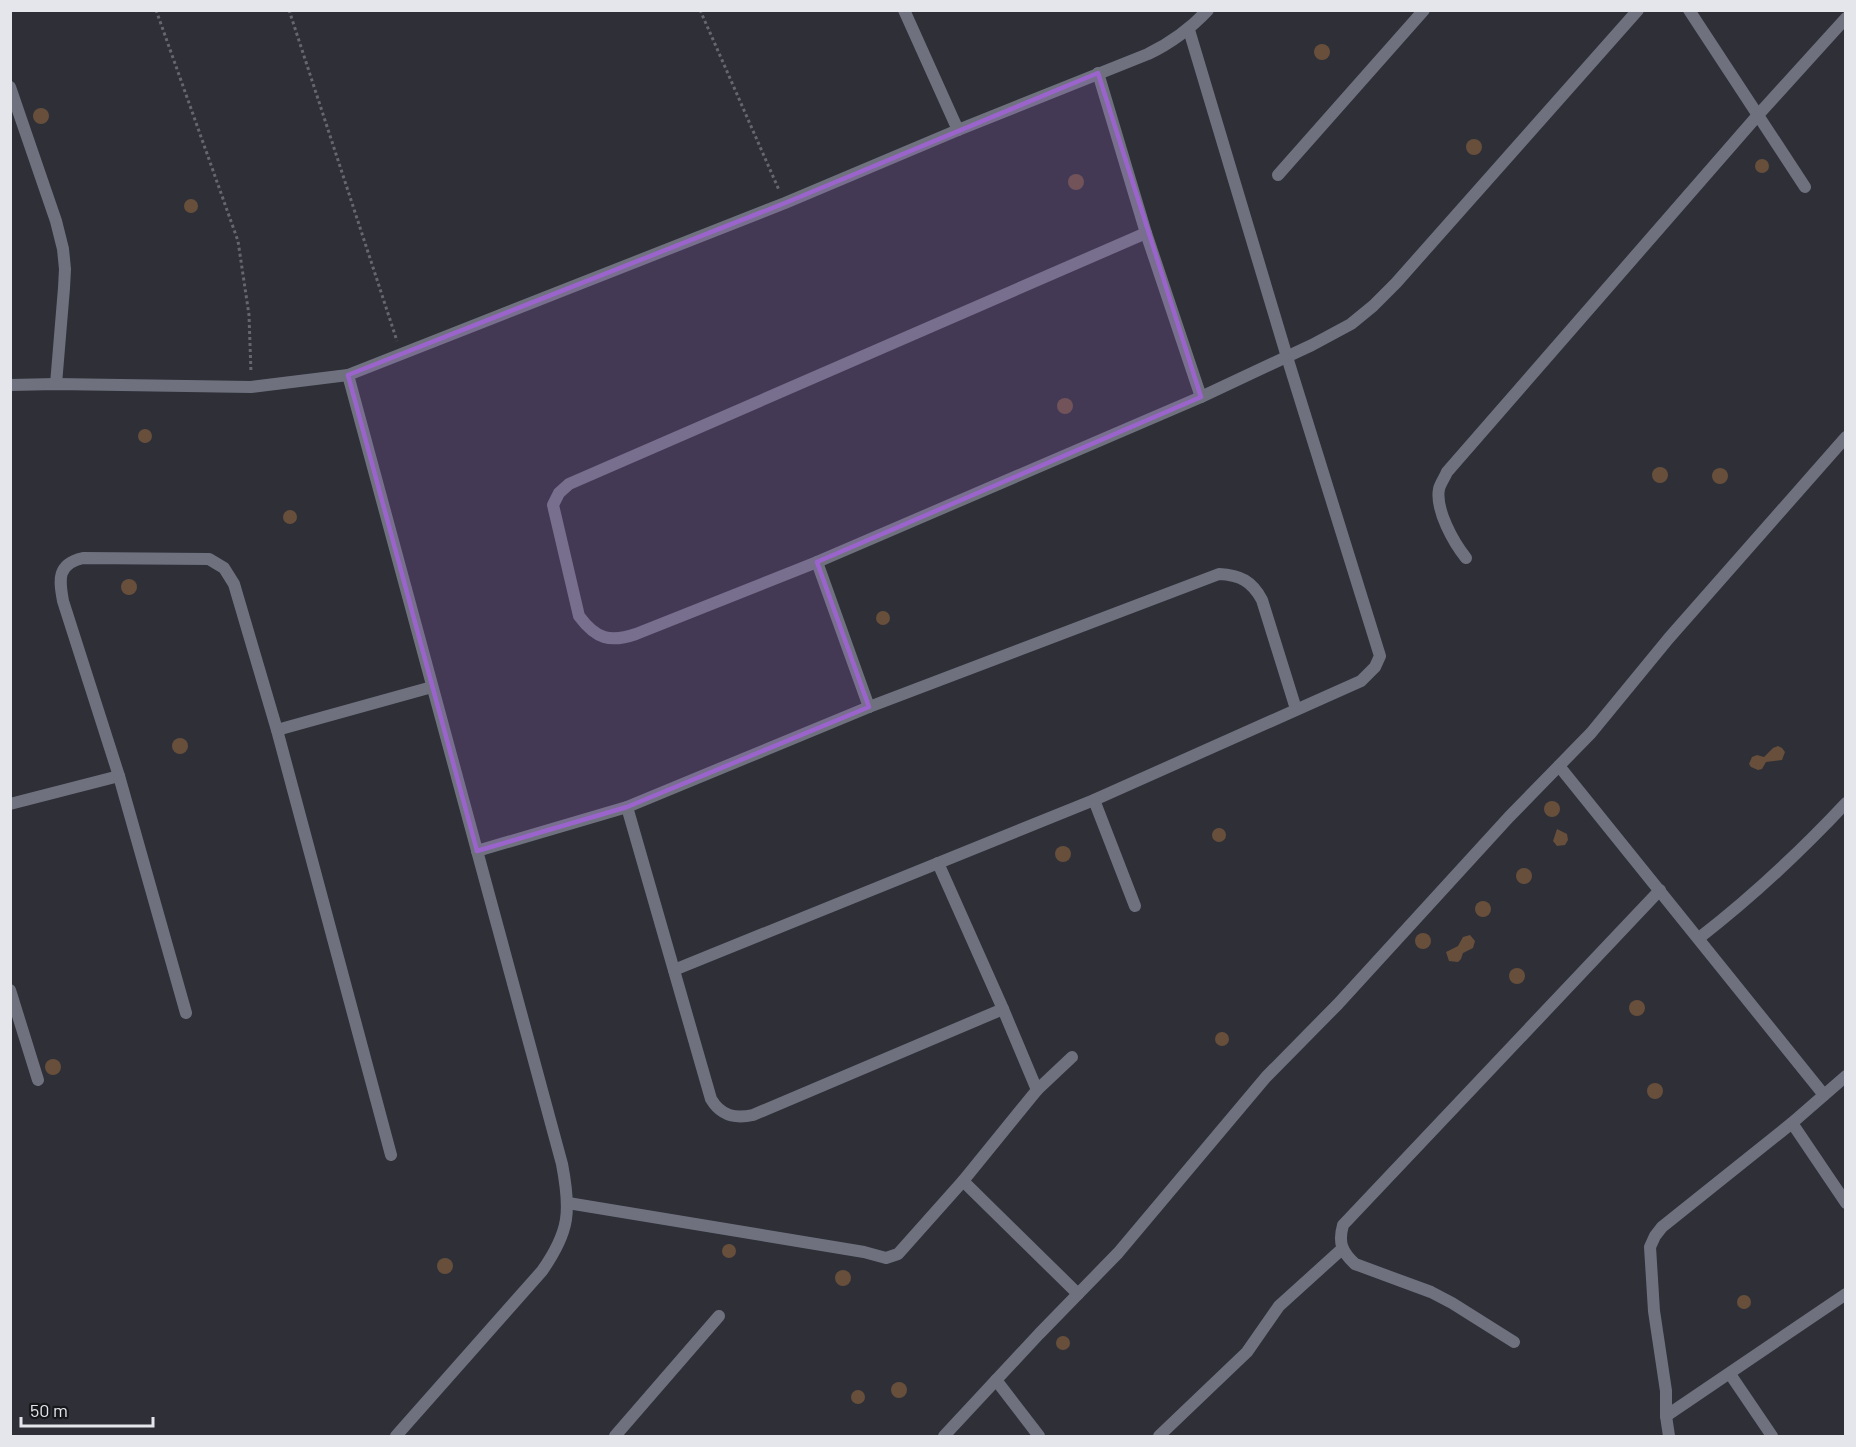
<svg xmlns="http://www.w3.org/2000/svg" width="1856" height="1447" font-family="Barlow,sans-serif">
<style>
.building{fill:#674f3c}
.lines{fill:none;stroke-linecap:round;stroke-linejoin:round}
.path{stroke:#66676e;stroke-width:3;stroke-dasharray:3 3;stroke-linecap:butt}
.street{stroke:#6f727e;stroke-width:12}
.marked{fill:#9b64cc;fill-opacity:0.2;stroke:#9b64cc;stroke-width:4.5;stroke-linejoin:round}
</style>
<rect width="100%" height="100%" fill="#2e2f37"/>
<!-- building -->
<g class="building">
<circle cx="1322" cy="52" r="8"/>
<circle cx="41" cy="116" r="8"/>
<circle cx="1474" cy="147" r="8"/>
<circle cx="1762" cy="166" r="7"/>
<circle cx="1076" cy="182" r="8"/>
<circle cx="191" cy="206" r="7"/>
<circle cx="1065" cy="406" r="8"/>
<circle cx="145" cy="436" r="7"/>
<circle cx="1660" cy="475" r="8"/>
<circle cx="1720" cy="476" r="8"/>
<circle cx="290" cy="517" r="7"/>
<circle cx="129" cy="587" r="8"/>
<circle cx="883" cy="618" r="7"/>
<circle cx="180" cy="746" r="8"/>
<polygon points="1778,746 1782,748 1785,752 1782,760 1766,762 1762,769 1758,770 1751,767 1749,764 1752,757 1757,755 1764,757 1773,748"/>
<circle cx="1552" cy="809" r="8"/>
<circle cx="1219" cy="835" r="7"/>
<polygon points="1557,829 1567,834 1568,840 1565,845 1557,846 1553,841"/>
<circle cx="1063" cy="854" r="8"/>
<circle cx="1524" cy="876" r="8"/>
<circle cx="1483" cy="909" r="8"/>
<circle cx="1423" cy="941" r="8"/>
<polygon points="1470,935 1475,941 1473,948 1463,953 1461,959 1458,962 1449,961 1446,952 1458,946 1463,937"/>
<circle cx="1517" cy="976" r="8"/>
<circle cx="1637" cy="1008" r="8"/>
<circle cx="1222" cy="1039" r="7"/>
<circle cx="53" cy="1067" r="8"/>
<circle cx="1655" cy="1091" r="8"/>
<circle cx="729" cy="1251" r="7"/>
<circle cx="445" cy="1266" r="8"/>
<circle cx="843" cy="1278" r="8"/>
<circle cx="1744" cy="1302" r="7"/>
<circle cx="1063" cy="1343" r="7"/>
<circle cx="899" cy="1390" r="8"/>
<circle cx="858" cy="1397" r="7"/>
</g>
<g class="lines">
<!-- path -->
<g class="path">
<polyline points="156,10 238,241 249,315 251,373"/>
<polyline points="289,10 397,341"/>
<polyline points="700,10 779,190"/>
</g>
<!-- street -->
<g class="street">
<polyline points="904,10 958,130"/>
<polyline points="1689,10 1805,187"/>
<polyline points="1098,73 1146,233 1201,397"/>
<polyline points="10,87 56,221 63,249 65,269 64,288 56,384"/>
<polyline points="1278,175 1424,10"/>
<path d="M1146,233l-577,251 -10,9 -6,12 26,111c17,23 31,27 57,18l181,-72 384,-165 111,-52 39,-21 22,-18 23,-23 242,-273"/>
<path d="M348,375l214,789c9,47 8,67 -20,107l-146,165"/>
<path d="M10,385l46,-1 195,3 97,-12 437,-172 173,-73 190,-76c23,-11 42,-25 60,-44"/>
<path d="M1466,558c-12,-15 -31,-48 -27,-69 1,-5 6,-12 8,-17l311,-357 88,-97"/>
<polyline points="817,562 869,707"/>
<polyline points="277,730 432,687"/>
<polyline points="1559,766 1824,1095"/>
<polyline points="1094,800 1135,906"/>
<polyline points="10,804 119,776"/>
<path d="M627,807l84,292c10,17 24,20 42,16l250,-106"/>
<path d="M477,851l150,-44 242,-100 350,-133c21,1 33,7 43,26l34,109"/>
<polyline points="938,863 1003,1009 1037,1090"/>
<path d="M1699,938c53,-41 101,-86 147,-135"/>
<polyline points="674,970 1094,800 1361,681 1375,667 1380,656 1287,357 1189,30"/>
<polyline points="10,990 38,1080"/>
<path d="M186,1013l-67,-237 -56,-175c-4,-22 -6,-37 20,-43l126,1 15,9 10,16 43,146 114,425"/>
<polyline points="1792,1123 1846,1203"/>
<polyline points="963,1181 1078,1294"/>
<polyline points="568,1203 864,1252 886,1258 898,1254 963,1181 1037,1090 1072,1057"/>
<path d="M1514,1342l-62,-39 -21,-11 -76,-28c-13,-12 -17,-21 -12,-39l317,-335"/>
<polyline points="1730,1374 1772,1436"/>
<polyline points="996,1380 1039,1436"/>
<polyline points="1666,1416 1846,1294"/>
<polyline points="615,1436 719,1316"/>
<polyline points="944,1436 1039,1334 1118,1253 1266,1077 1338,1004 1509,817 1591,733 1669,638 1846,437"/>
<polyline points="1159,1436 1247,1352 1279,1306 1342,1249"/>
<polyline points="1669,1436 1666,1416 1666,1391 1654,1311 1650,1247 1655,1236 1662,1227 1792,1123 1846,1076"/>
</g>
</g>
<!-- marked area -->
<path class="marked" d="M1098,73l103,324 -384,165 52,145 -242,100 -150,44 -129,-476 437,-172z"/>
<!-- border -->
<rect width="1856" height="1447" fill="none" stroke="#e5e6eb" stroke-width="24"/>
<!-- scale -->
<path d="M21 1417v9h132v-9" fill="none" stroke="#e5e6eb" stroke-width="3"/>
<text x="30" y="1417" font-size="18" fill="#e5e6eb" stroke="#17181b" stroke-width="4.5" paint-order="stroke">50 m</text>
</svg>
